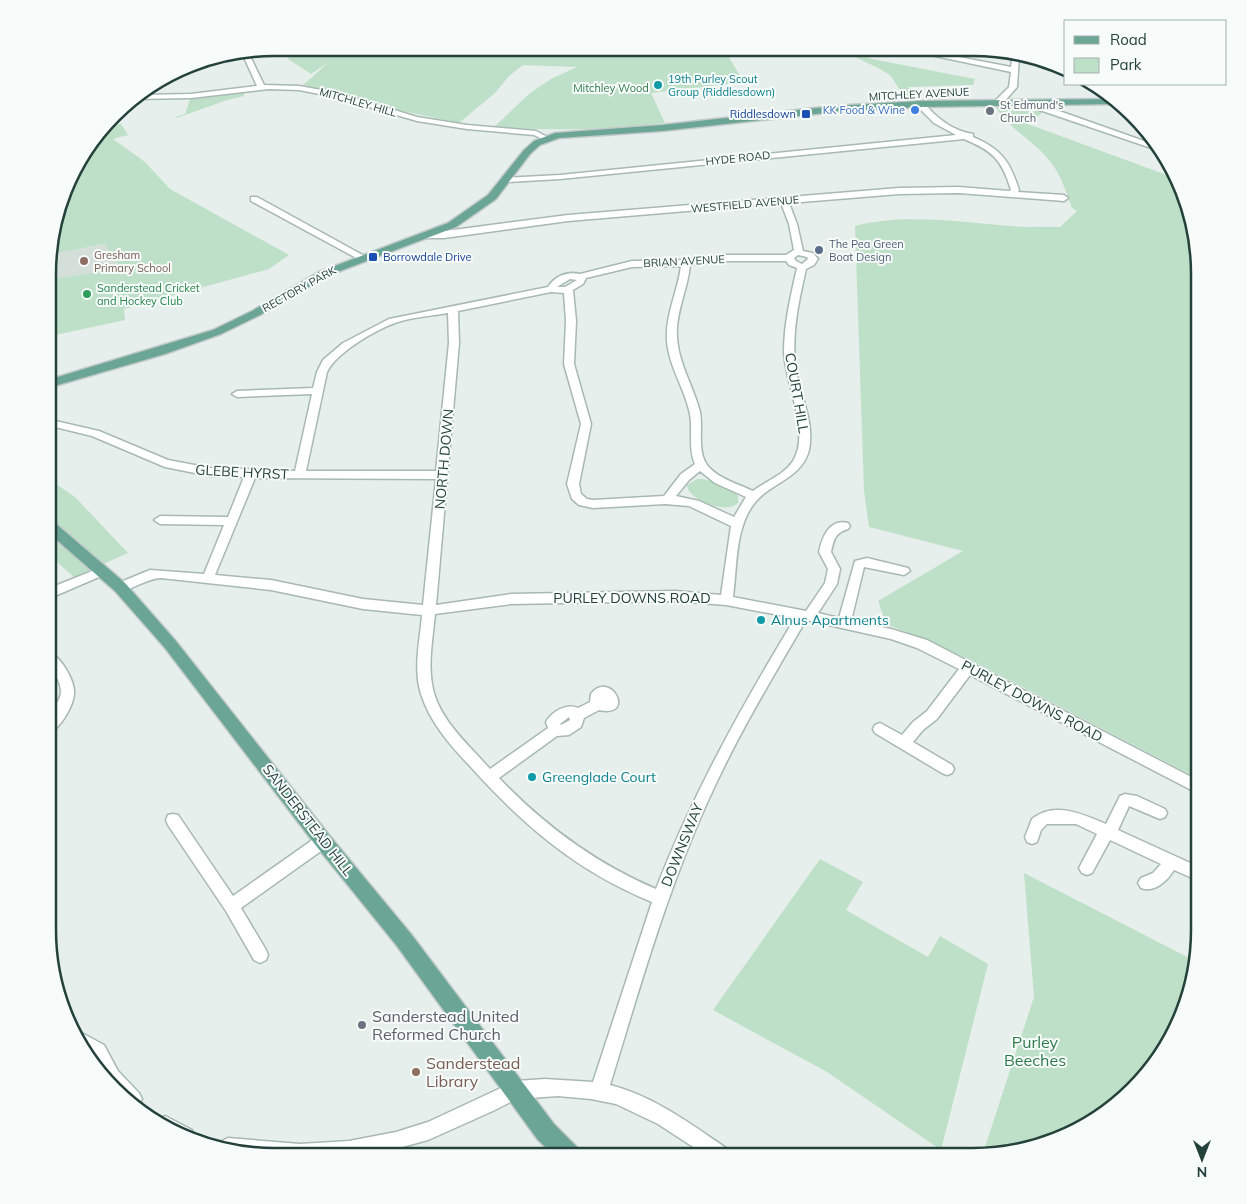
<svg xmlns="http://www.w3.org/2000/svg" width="1247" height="1204" font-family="Mulish,sans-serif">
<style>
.built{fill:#d4dfda}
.green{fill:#bfe0c8}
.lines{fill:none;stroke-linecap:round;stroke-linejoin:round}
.minor-casing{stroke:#a8b8b2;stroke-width:3}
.major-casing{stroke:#c2cac8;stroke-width:3}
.minor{fill:#fff;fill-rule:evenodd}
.major{fill:#6aa596;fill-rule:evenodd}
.culture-dot{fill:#0f9aa8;stroke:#f7fbf9;stroke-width:2}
.shop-dot{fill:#3f7fe0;stroke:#f7fbf9;stroke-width:2}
.worship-dot{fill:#6b7280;stroke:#f7fbf9;stroke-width:2}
.transit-dot{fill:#1a4fb4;stroke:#f7fbf9;stroke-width:2}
.service-dot{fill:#5c6f8a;stroke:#f7fbf9;stroke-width:2}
.education-dot{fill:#8d6e63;stroke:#f7fbf9;stroke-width:2}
.leisure-dot{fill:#2e9e5b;stroke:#f7fbf9;stroke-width:2}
.labels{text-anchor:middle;stroke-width:4;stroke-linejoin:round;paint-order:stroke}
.far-culture-label{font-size:11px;fill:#0d838f;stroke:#f7fbf9;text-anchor:start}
.far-park-label{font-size:11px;fill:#2d7a4b;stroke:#f7fbf9}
.far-street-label{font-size:11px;fill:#24423a;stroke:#f7fbf9}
.far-worship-label{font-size:11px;fill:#5b616d;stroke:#f7fbf9;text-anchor:start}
.far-shop-label{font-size:11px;fill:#366cbe;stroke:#f7fbf9;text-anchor:end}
.far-transit-label{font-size:11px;fill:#164399;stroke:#f7fbf9;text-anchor:end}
.far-service-label{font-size:11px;fill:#4e5e75;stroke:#f7fbf9;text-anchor:start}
.far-education-label{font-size:11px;fill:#785e54;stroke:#f7fbf9;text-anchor:start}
.far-leisure-label{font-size:11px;fill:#27864d;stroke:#f7fbf9;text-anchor:start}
.street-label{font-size:14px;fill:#24423a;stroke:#f7fbf9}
.culture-label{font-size:14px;fill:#0d838f;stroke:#f7fbf9;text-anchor:start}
.near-worship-label{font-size:16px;fill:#5b616d;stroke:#f7fbf9;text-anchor:start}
.near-park-label{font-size:16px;fill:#2d7a4b;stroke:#f7fbf9}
.near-education-label{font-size:16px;fill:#785e54;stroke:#f7fbf9;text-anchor:start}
.rim{fill:none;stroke:#24423a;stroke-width:2.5}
</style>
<rect width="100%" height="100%" fill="#e6efeb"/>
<!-- built -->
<polygon class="built" points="106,244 121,268 52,279 52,254"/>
<!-- green -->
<g class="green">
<path d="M282,48l442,1 18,30 -6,4 -85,10 14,30c-58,7 -114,8 -171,4l36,-34 21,-14 26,-12 -54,-2 -14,11 -14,17 -36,30 -70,-15 -49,-16 -37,-7 26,-23 -18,12 -23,-15z"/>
<polygon points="839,49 845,49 872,59 975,79 973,85 908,87 915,100 906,100 891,76 882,70"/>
<polygon points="244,93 244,96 227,100 177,118 176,117 185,114 190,99"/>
<path d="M995,105h25l23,7 -15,12 147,54 12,23 12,59v519l-225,-117 -40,-19 -48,-19 -8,-23 85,-50 -94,-24 -5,-36 -9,-265c50,-13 105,-4 156,0 16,2 33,0 49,1l17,-16 -5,-3c-6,-16 -11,-34 -23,-48 -17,-21 -41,-31 -54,-55z"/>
<polygon points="121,124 128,135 113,139 145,162 170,189 289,255 269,269 124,309 125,320 51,336 52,279 121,268 105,244 52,254 52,231 78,161 106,127"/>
<path d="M697,479c12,-1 32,8 41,17v7c-11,12 -50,-3 -51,-18z"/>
<polygon points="50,480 75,497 128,553 74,577 50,556"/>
<polygon points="820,859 863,882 846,910 928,957 940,936 988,964 941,1150 827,1072 713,1010"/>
<polygon points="1024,873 1195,961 1176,1030 1111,1109 1059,1139 982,1156 1034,997"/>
</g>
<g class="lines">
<!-- minor casing -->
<g class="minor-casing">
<g id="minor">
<polygon points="902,49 917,49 1011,67 1013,53 1019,55 1017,87 1002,104 996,104 996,100 1009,87 1011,72"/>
<polygon points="248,52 264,85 299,86 339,93 417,117 467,125 536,131 551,139 547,141 534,135 467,129 417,121 335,97 299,90 269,89 191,98 134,99 141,95 191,94 257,86 242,53"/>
<polygon points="1022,100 1028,100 1158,146 1160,151 1022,104"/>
<path d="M917,102h6c13,16 30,29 50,32v3c28,12 37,24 46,53l-1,2 46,3 4,3 -4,3 -105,-8 -60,1 -110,9 8,21 6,27 10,2 5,6 -4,6 -8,4c-7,31 -14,62 -11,94 3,29 20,57 14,87 -8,31 -43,33 -58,58 -16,25 -14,60 -18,89l73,14 19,-28 3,-14 -9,-17c3,-14 10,-34 29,-29l2,3 -2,3c-13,4 -14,10 -17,23l9,17 -3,15 -19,29 21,5 16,-57 12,-3 41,10 2,3 -6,4 -40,-8 -13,54 40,8 36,11 272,141v13l-229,-119 -33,44 -14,11 -10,12 39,23 2,4 -2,4 -5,2 -5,-2 -67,-40 -2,-4 2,-4 5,-2 22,12 11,-13 14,-11 32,-42 -42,-21 -26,-9 -85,-19c-35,60 -71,120 -99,183 -41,91 -68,187 -97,282 44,11 82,40 119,65l3,6h-25l-49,-32 -42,-20 -25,-5 -33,-3 -42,3 -21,11 -67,30 -59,16h-109l-40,-11 2,-4 6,-3 72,6 49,-3 47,-9 32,-10 88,-41 29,-2 48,3 59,-180c-76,-31 -129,-77 -183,-137 -20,-21 -39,-43 -48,-71 -8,-25 -1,-54 1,-79l-59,-6 -92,-19 -110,-12c-15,0 -34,16 -45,12l-2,-3 2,-3 34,-14 54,4 20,-49 -64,-1 -6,-4 6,-4 68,1 16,-40 -34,-1 -45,-9 -73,-31 -41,-10v-6l48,11 69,29 42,8 85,3 17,-77 -75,3 -5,-3 5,-3 76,-3 4,-16 6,-12 20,-17 46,-24 159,-32c7,-11 19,-16 32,-13l52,-13 54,-1 39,-5h61l8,-5 -5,-26 -8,-21 -213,18 -124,17h-21v-4l145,-19 331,-27 60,-1 50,4 2,-1c-9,-30 -18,-39 -47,-51l-404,40 -54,3 -4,-2 1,-2 57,-3 396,-40 -22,-12 -17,-17zM798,255l9,2 1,2 -6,5 -6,-3 -2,-3zM725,261h61l3,4 8,3c-6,27 -13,55 -13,84 1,32 27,80 9,109 -9,14 -27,20 -40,30 -15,-7 -36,-13 -46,-26 -10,-14 -4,-37 -7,-53 -7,-28 -25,-53 -23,-84 1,-21 11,-41 13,-63zM681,266c-3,25 -16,49 -14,75 2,26 18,48 23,73 3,17 -2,34 5,50l-14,10 -17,22 -71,4 -6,-1 -6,-5 -2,-10 12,-60 -17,-60 2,-43 -3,-31 10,-6 3,-6 46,-11zM570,279l7,1 -12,7h-8zM551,292l13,1 2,28 -2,43 17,60 -14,60 5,15 7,6 14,3 72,-4 24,2 42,20 -10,69 -46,-4 -164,3 -75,11 23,-262 -1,-32zM448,313l1,30 -13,128h-130l21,-99c9,-19 48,-42 68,-49 17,-6 36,-7 53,-10zM700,471l15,12 31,14 -12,20 -35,-16 -23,-5 13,-16zM255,478l181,1 -13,126 -60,-6 -92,-19 -56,-5zM675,601l51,4 69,13c-53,88 -102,175 -139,271 -61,-26 -111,-63 -157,-111l58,-42 12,-1 12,-8 3,-9 15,-8c38,8 11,-41 -8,-16l-1,8 -12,6c-11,-5 -26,3 -32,14l2,6 -58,41c-22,-25 -53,-51 -58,-85 -4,-23 1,-47 3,-70l76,-10zM569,717l1,3 -9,5 -1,-1z"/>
<polygon points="251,197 257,197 368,258 360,260 251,201"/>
<polygon points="102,567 108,571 106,574 50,598 50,588"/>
<path d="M50,653c11,4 25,28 24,40 0,12 -14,36 -25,40 0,-5 -1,-12 0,-17 3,-9 12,-14 12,-25 -1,-16 -13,-19 -11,-38z"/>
<path d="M1125,794l12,2 28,13 2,4 -2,4 -5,2 -31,-13 -11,24 81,37v14l-25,-11c-7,11 -19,23 -33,18l-3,-5 3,-5 12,-5 8,-9 -51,-24 -18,33 -5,2 -5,-2 -3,-5 18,-34 -21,-10h-29l-6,6 -4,12 -5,2 -5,-2 -2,-5 7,-18c23,-18 50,-5 74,5l14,-28z"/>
<polygon points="173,814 178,815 233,896 318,836 323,834 328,836 330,841 328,846 241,908 266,950 268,955 266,960 260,963 254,960 226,911 168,825 166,820 168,815"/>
<polygon points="78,1031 104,1045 118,1071 139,1093 142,1099 139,1105 100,1073 74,1032"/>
<polygon points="165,1116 192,1130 194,1138 174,1133 158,1120"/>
</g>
</g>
<!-- major casing -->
<g class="major-casing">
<g id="major">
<polygon points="1110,99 1116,104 920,107 834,112 662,131 559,138 540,145 530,154 496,199 456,227 327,276 260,315 221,334 165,354 51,387 51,379 213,330 252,311 319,272 448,223 488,195 524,150 534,141 555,133 662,125 834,106 920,101"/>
<polygon points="50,521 55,523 125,583 175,640 329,835 411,934 554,1124 578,1148 581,1156 555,1156 538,1140 397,946 317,847 165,648 115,591 50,534"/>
</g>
</g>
<!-- minor -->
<use href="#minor" class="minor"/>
<!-- major -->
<use href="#major" class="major"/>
</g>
<!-- markers -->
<g class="culture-dot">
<circle cx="658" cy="85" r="5"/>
<circle cx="761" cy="620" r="5"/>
<circle cx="532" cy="777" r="5"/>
</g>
<circle class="shop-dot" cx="915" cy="110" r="5"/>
<g class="worship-dot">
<circle cx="990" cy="111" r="5"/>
<circle cx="362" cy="1025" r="5"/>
</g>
<g class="transit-dot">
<rect x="801" y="109" width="10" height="10" rx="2.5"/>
<rect x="368" y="252" width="10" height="10" rx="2.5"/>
</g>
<circle class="service-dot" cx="819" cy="250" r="5"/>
<g class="education-dot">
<circle cx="84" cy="261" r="5"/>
<circle cx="416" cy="1072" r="5"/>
</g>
<circle class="leisure-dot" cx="87" cy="294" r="5"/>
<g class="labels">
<!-- far-culture labels -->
<g class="far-culture-label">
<text x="668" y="83">19th Purley Scout<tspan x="668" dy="13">Group (Riddlesdown)</tspan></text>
</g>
<!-- far-park labels -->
<g class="far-park-label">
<text x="611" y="92">Mitchley Wood</text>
</g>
<!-- far-street labels -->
<g class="far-street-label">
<text transform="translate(919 94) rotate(-3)" y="4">MITCHLEY AVENUE</text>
<text transform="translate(358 102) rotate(16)" y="4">MITCHLEY HILL</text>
<text transform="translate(738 158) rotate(-6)" y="4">HYDE ROAD</text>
<text transform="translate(745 204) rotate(-5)" y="4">WESTFIELD AVENUE</text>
<text transform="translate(684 261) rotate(-3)" y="4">BRIAN AVENUE</text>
<text transform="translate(299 289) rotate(-29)" y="4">RECTORY PARK</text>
</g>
<!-- far-worship labels -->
<g class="far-worship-label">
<text x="1000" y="109">St Edmund's<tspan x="1000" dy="13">Church</tspan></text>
</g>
<!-- far-shop labels -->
<g class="far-shop-label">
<text x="905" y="114">KK Food &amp; Wine</text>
</g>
<!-- far-transit labels -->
<g class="far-transit-label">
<text x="796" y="118">Riddlesdown</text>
<text x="383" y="261" text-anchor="start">Borrowdale Drive</text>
</g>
<!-- far-service labels -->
<g class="far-service-label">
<text x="829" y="248">The Pea Green<tspan x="829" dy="13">Boat Design</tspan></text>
</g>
<!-- far-education labels -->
<g class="far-education-label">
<text x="94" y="259">Gresham<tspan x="94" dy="13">Primary School</tspan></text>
</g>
<!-- far-leisure labels -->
<g class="far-leisure-label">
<text x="97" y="292">Sanderstead Cricket<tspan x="97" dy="13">and Hockey Club</tspan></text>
</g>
<!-- street labels -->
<g class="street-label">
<text transform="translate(797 393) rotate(80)" y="5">COURT HILL</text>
<text transform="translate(444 459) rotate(-85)" y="5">NORTH DOWN</text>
<text transform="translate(242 472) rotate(3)" y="5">GLEBE HYRST</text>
<text x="632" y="603">PURLEY DOWNS ROAD</text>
<text transform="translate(1032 701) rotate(28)" y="5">PURLEY DOWNS ROAD</text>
<text transform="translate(308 820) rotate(52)" y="5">SANDERSTEAD HILL</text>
<text transform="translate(682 845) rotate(-68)" y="5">DOWNSWAY</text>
</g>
<!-- culture labels -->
<g class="culture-label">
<text x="771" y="625">Alnus Apartments</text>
<text x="542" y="782">Greenglade Court</text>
</g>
<!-- near-worship labels -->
<g class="near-worship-label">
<text x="372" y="1022">Sanderstead United<tspan x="372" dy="18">Reformed Church</tspan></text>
</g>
<!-- near-park labels -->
<g class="near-park-label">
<text x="1035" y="1048">Purley<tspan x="1035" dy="18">Beeches</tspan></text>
</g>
<!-- near-education labels -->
<g class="near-education-label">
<text x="426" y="1069">Sanderstead<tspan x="426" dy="18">Library</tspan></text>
</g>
</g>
<!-- crop -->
<path d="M0 0H1247V1204H0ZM274 56H973A218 218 0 0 1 1191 274V930A218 218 0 0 1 973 1148H274A218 218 0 0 1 56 930V274A218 218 0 0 1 274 56Z" fill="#f7fbf9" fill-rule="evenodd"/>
<path class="rim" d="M274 56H973A218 218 0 0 1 1191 274V930A218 218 0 0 1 973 1148H274A218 218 0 0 1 56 930V274A218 218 0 0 1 274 56Z"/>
<!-- legend -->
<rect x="1064" y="20" width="162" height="65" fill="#f7fbf9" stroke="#a3b1ad"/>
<rect x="1074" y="36" width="25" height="8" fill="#6aa596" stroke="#a3b1ad"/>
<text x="1110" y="45" font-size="15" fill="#24423a">Road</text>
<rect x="1074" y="58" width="25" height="15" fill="#bfe0c8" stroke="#a3b1ad"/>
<text x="1110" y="70" font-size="15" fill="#24423a">Park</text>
<!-- north arrow -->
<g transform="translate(1202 1159) rotate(180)" stroke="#f7fbf9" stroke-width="4" paint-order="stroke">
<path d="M0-4L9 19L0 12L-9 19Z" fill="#24423a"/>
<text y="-8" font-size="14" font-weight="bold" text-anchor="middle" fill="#24423a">N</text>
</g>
</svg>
